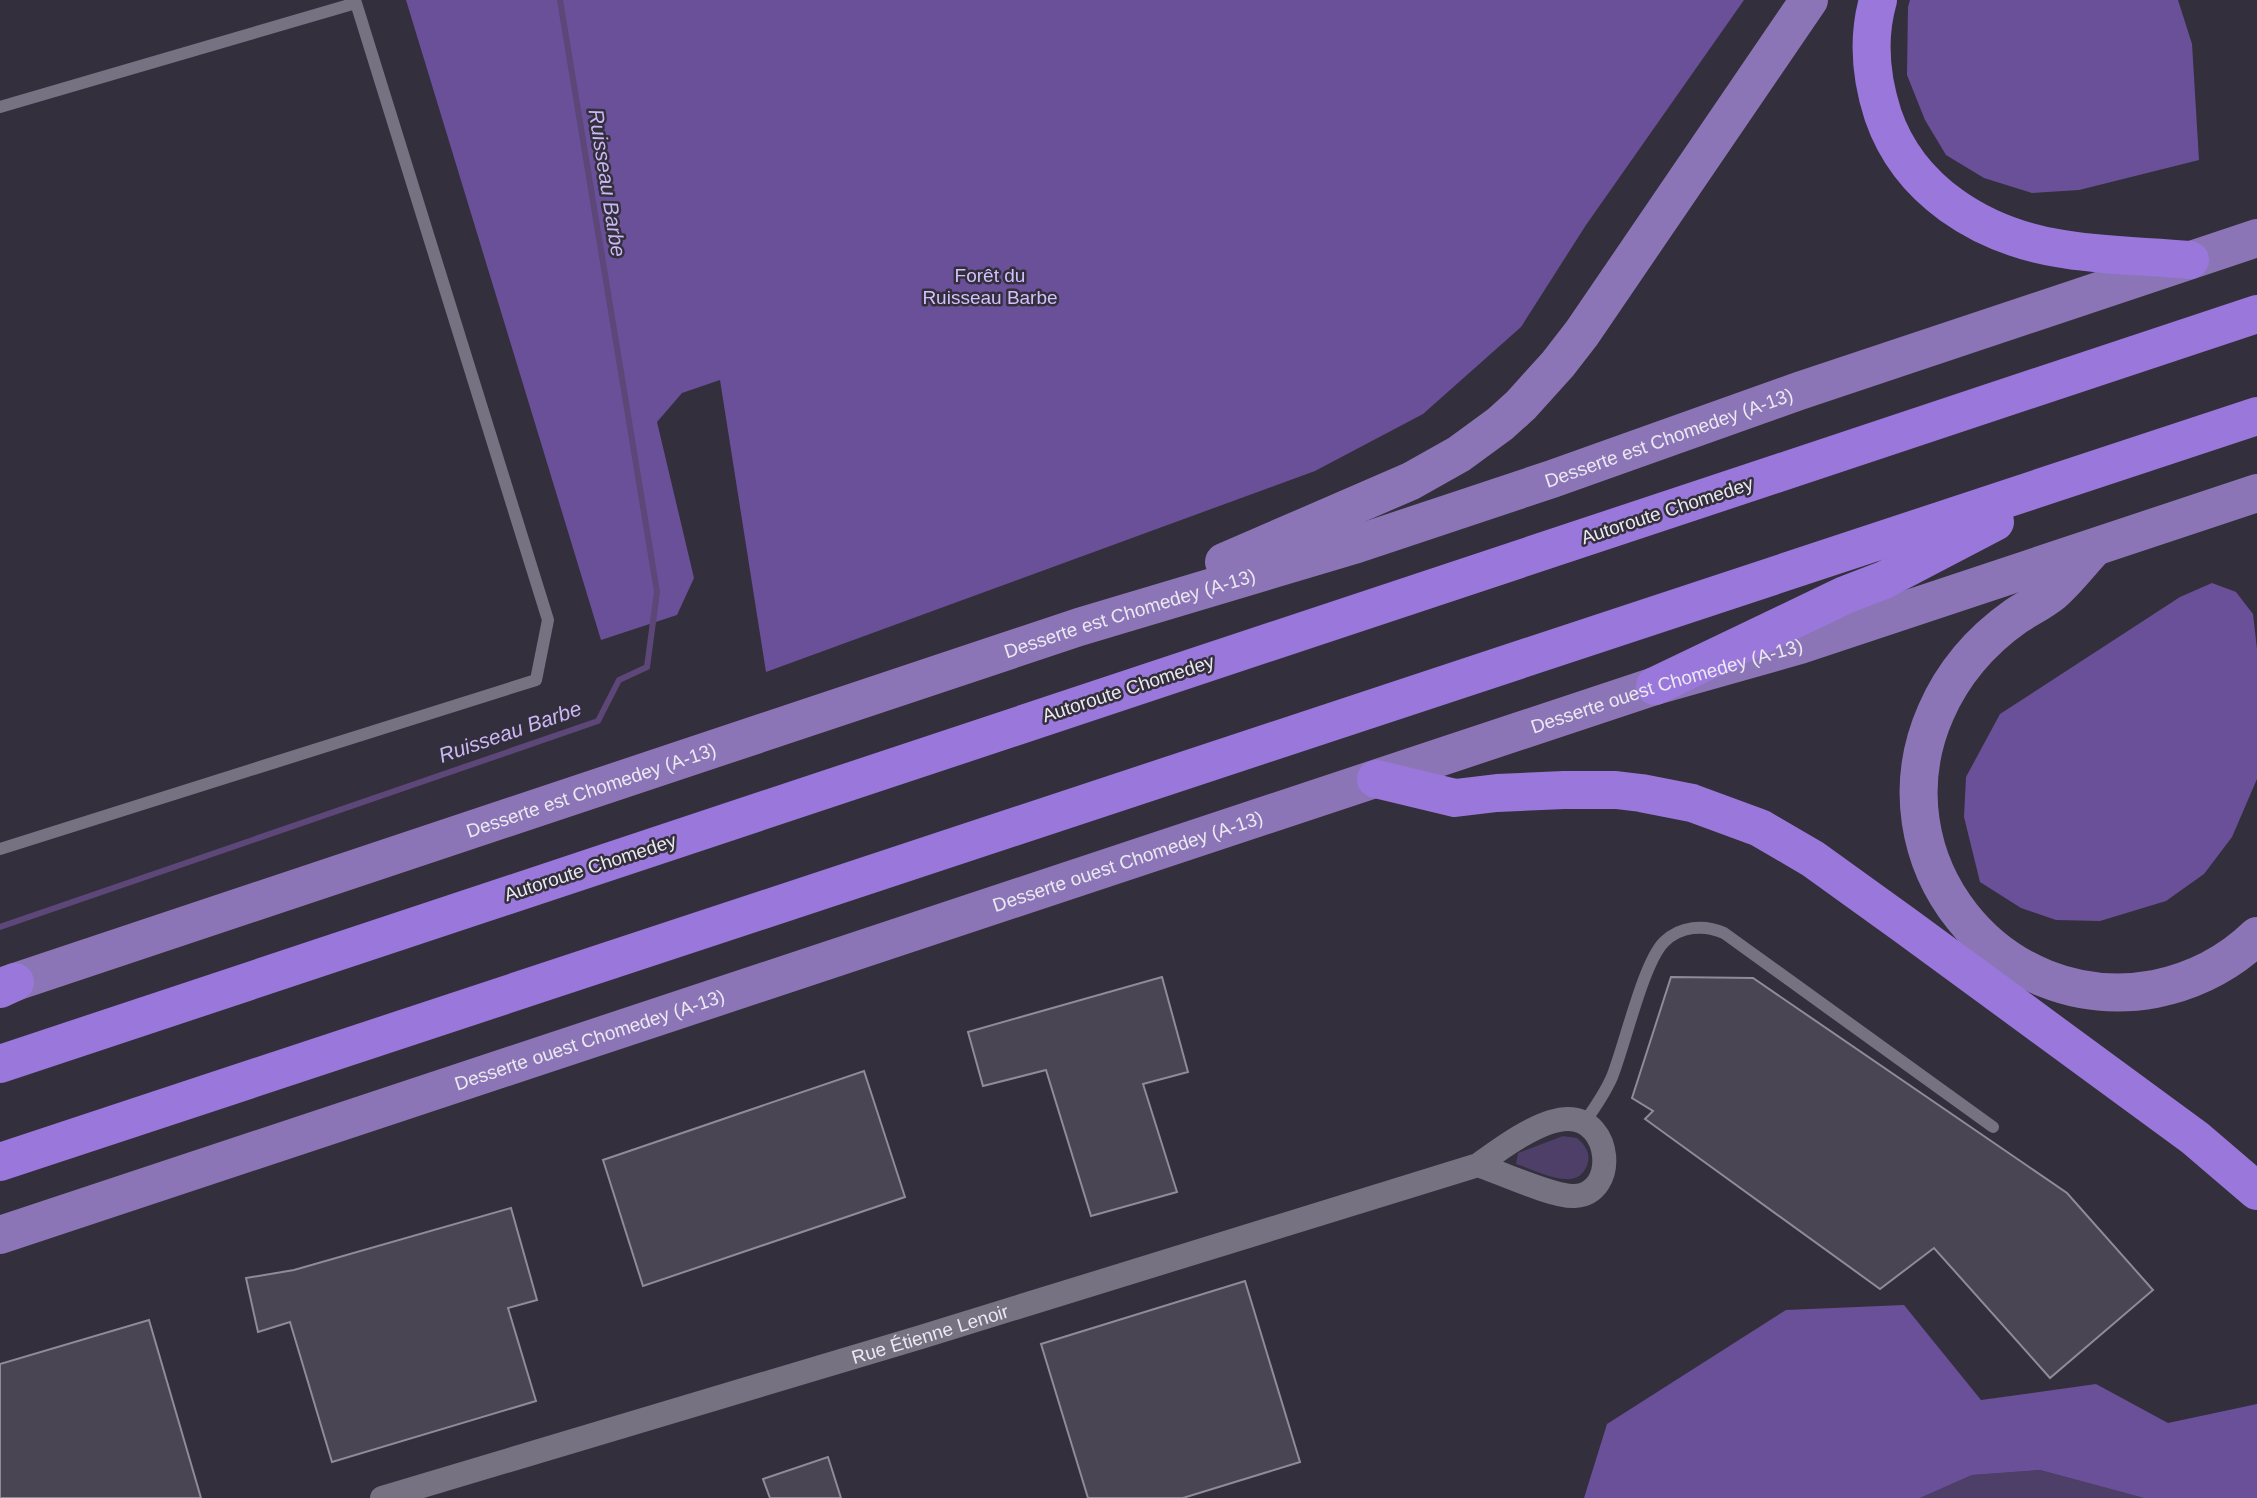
<svg xmlns="http://www.w3.org/2000/svg" width="2257" height="1498" font-family="Arial,sans-serif">
<style>
.green{fill:#4d3f68}
.forest{fill:#6a5098}
.lines{fill:none;stroke-linecap:round;stroke-linejoin:round}
.stream{stroke:#5d4678;stroke-width:6}
.building{fill:#494553;stroke:#8f8b9a;stroke-width:2}
.service{stroke:#767281;stroke-width:12}
.minor{stroke:#767281;stroke-width:24}
.primary{stroke:#8c75b6;stroke-width:38}
.motorway{stroke:#9a77da;stroke-width:38}
.labels{text-anchor:middle;stroke-width:5;stroke-linejoin:round;paint-order:stroke}
.park-label{font-size:19px;fill:#d3c0fd;stroke:#332f3c}
.street-label{font-size:19px;fill:#eae8f1;stroke:#332f3c}
.water-label{font-size:21px;font-style:italic;fill:#cab7f4;stroke:#332f3c}
</style>
<rect width="100%" height="100%" fill="#332f3c"/>
<!-- green -->
<g class="green">
<path d="M1563,1136l14,2c8,7 13,14 11,24 -8,34 -52,8 -72,2l2,-11z"/>
<polygon points="2040,1470 2144,1498 1920,1498 1972,1475"/>
</g>
<!-- forest -->
<g class="forest">
<polygon points="406,0 1744,0 1586,225 1521,327 1423,414 1315,471 766,672 720,380 682,393 657,422 694,578 677,615 601,640"/>
<polygon points="1910,0 2178,0 2192,44 2199,160 2079,190 2032,193 1984,178 1946,155 1925,120 1907,75 1908,7"/>
<polygon points="2212,583 2236,592 2253,614 2257,649 2257,779 2232,837 2204,874 2166,901 2100,921 2056,920 2021,908 1980,882 1964,817 1966,777 2000,714 2180,597"/>
<polygon points="1904,1305 1981,1400 2096,1384 2168,1423 2257,1404 2257,1498 2144,1498 2040,1470 1972,1475 1920,1498 1584,1498 1607,1424 1786,1310"/>
</g>
<g class="lines">
<!-- stream -->
<polyline class="stream" points="0,927 598,721 619,680 647,667 657,592 560,0"/>
</g>
<!-- building -->
<g class="building">
<polygon points="1162,977 1188,1072 1143,1084 1177,1192 1091,1216 1046,1070 983,1086 968,1032"/>
<polygon points="1671,977 1753,978 2067,1193 2153,1290 2050,1378 1934,1248 1880,1289 1645,1119 1653,1111 1632,1098"/>
<polygon points="864,1071 905,1197 643,1286 603,1160"/>
<polygon points="511,1208 537,1300 508,1308 536,1401 332,1462 290,1322 258,1332 246,1278 294,1270"/>
<polygon points="1245,1281 1300,1462 1183,1498 1088,1498 1041,1344"/>
<polygon points="149,1320 201,1498 0,1498 0,1364"/>
<polygon points="828,1457 841,1498 770,1498 763,1479"/>
</g>
<g class="lines">
<!-- service -->
<g class="service">
<polyline points="0,107 356,3 548,620 536,680 0,849"/>
<path d="M1584,1123c10,-14 21,-30 28,-46 13,-32 31,-114 52,-135 16,-16 40,-18 60,-9l269,194"/>
</g>
<!-- minor -->
<path class="minor" id="s1" d="M382,1498l539,-161 557,-172c22,-16 62,-46 90,-46 44,0 50,74 7,77 -20,2 -76,-24 -97,-31"/>
<!-- primary -->
<g class="primary">
<path d="M2092,550c-13,14 -26,31 -40,43 -11,9 -24,15 -36,23 -34,24 -63,57 -80,96 -65,147 62,306 219,277 39,-8 74,-26 102,-53"/>
<polyline points="1224,562 1411,481 1459,454 1500,424 1521,405 1558,364 1582,333 1809,0"/>
<path id="s2" d="M0,987l1079,-360 278,-83 195,-65 247,-88 458,-153"/>
<path id="s3" d="M0,1235l1655,-549 145,-41 457,-152"/>
</g>
<!-- motorway -->
<g class="motorway">
<path d="M1878,0c-11,39 -7,78 5,115 26,76 98,120 174,133 43,8 89,8 133,12"/>
<polyline points="1655,686 1845,595 1884,580 1995,522"/>
<polyline points="1376,779 1455,798 1497,793 1564,790 1616,790 1641,793 1692,803 1760,828 1813,859 1906,926 2195,1138 2257,1191"/>
<polyline points="0,989 15,982"/>
<polyline points="0,1064 2257,314"/>
<polyline points="0,1162 2257,416"/>
</g>
</g>
<g class="labels">
<!-- park labels -->
<g class="park-label">
<text x="990" y="282">Forêt du<tspan x="990" dy="22">Ruisseau Barbe</tspan></text>
</g>
<!-- street labels -->
<g class="street-label">
<text dy="7" stroke="none"><textPath href="#s2" startOffset="1757">Desserte est Chomedey (A-13)</textPath></text>
<text transform="translate(1667 510) rotate(-18)" y="7">Autoroute Chomedey</text>
<text dy="7" stroke="none"><textPath href="#s2" startOffset="1190">Desserte est Chomedey (A-13)</textPath></text>
<text dy="7" stroke="none"><textPath href="#s3" startOffset="1755">Desserte ouest Chomedey (A-13)</textPath></text>
<text transform="translate(1128 688) rotate(-18)" y="7">Autoroute Chomedey</text>
<text dy="7" stroke="none"><textPath href="#s2" startOffset="623">Desserte est Chomedey (A-13)</textPath></text>
<text dy="7" stroke="none"><textPath href="#s3" startOffset="1188">Desserte ouest Chomedey (A-13)</textPath></text>
<text transform="translate(590 867) rotate(-18)" y="7">Autoroute Chomedey</text>
<text dy="7" stroke="none"><textPath href="#s3" startOffset="621">Desserte ouest Chomedey (A-13)</textPath></text>
<text dy="7" stroke="none"><textPath href="#s1" startOffset="572">Rue Étienne Lenoir</textPath></text>
</g>
<!-- water labels -->
<g class="water-label">
<text transform="translate(607 183) rotate(81)" y="7">Ruisseau Barbe</text>
<text transform="translate(510 732) rotate(-19)" y="7">Ruisseau Barbe</text>
</g>
</g>
</svg>
